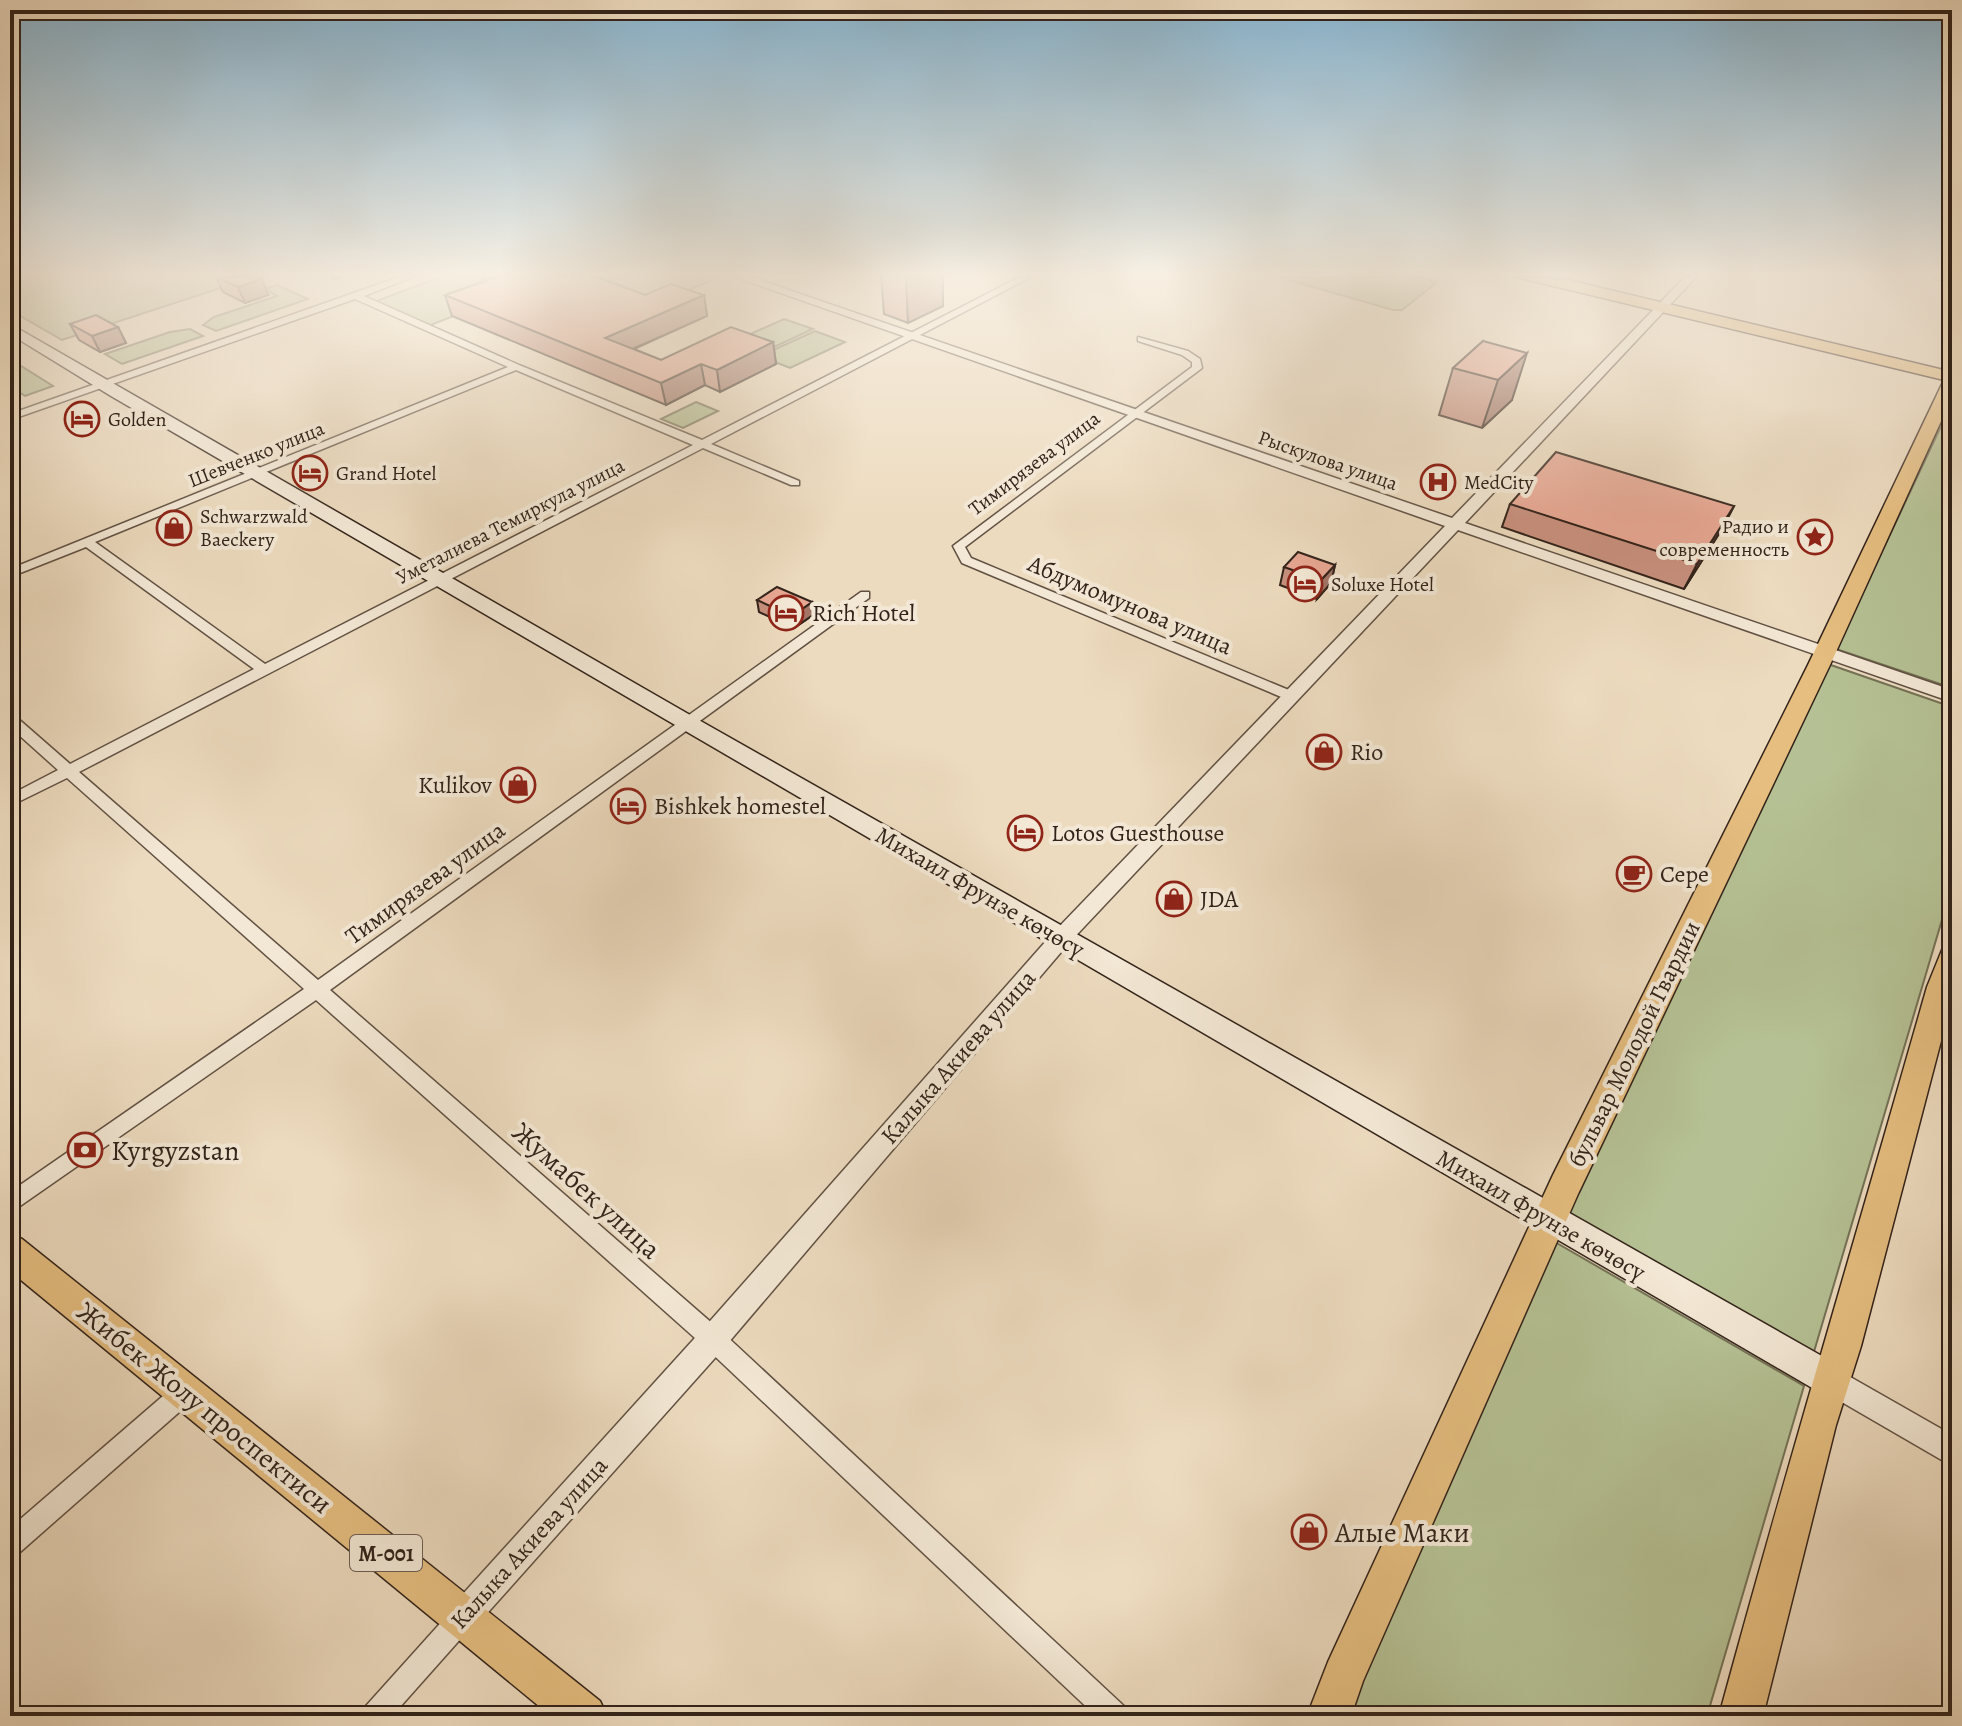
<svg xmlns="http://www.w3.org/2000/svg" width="1962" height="1726" font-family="Alegreya,serif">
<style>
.green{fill:#b5c194;stroke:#747257;stroke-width:2}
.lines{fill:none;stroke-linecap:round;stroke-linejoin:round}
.minor-casing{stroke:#615143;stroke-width:3}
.tertiary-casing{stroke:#615143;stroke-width:3}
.secondary-casing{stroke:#32231a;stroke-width:3}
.primary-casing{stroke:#32231a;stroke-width:3}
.minor{fill:#f3e8d5;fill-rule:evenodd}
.tertiary{fill:#f3e8d5;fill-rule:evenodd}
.secondary{fill:#f3e8d5;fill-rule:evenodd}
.primary{fill:#e6be80;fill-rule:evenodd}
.wall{fill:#c8907e;stroke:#32231a;stroke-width:2}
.shaded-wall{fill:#a27567;stroke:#32231a;stroke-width:2}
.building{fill:#e8a793;stroke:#32231a;stroke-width:2}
.labels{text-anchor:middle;stroke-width:8;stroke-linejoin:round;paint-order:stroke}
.far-poi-label{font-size:20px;fill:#32231a;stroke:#f3e8d5;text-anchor:start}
.far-street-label{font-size:20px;fill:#32231a;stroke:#f3e8d5}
.shield{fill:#f3e8d5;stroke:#6c5e52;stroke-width:2}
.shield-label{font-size:22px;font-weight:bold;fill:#32231a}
.street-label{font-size:24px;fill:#32231a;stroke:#f3e8d5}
.poi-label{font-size:24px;fill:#32231a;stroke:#f3e8d5;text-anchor:start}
.near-poi-label{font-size:28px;fill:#32231a;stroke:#f3e8d5;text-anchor:start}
.near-street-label{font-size:28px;fill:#32231a;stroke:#f3e8d5}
</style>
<rect width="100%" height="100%" fill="#eddbbf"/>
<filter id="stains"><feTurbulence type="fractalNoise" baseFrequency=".0025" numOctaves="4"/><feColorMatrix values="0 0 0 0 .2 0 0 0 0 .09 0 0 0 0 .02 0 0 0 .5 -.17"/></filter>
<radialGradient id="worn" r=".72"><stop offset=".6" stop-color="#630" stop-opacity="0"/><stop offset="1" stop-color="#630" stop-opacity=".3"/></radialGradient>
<!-- green -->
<g class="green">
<polygon points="10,276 257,276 62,340 10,310"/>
<polygon points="442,276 486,276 530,296 477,307 428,326 374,302"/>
<polygon points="547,276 697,276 710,281 640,310"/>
<polygon points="1421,276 1436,283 1402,310 1393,310 1278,277"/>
<polygon points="277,285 308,299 216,331 203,325 214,317 277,296 265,289"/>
<polygon points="784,319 813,329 757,355 728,344"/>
<polygon points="190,329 203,336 122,364 105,354 170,332"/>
<polygon points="815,331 845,342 790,368 760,356"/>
<polygon points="10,359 53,386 25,396 10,386"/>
<polygon points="696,402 718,411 683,428 661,419"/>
<polygon points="1952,403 1952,688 1836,649"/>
<polygon points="1828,664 1952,707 1952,886 1813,1355 1568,1213"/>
<polygon points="1555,1242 1804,1386 1707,1716 1344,1716"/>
</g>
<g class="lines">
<!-- minor casing -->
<g class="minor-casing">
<g id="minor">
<path d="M402,276h13l-51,20 155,69 183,75 320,-164h11l-322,168 88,37v4h-8l-88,-37 -624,324 239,208 543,-388h8v6l-539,392 391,341 404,376 4,9h-33l-391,-369 -389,-347 -306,213v-21l294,-203 -237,-211 -57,28v-11l48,-25 -48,-43v-13l5,2 55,48 184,-95 -168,-122 -76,30v-8l498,-202 -153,-68 -345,121v-6zM516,370l177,75 -428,219 -170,-122z"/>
<polygon points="1138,337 1188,351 1200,359 1202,368 965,547 971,558 1296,693 1298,696 1296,699 1286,699 962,563 953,546 1192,367 1192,362 1182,355 1138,341"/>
<polygon points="186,1380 194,1383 197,1391 194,1399 19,1553 10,1556 10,1528 178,1383"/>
<polygon points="463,1604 472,1608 476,1617 472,1626 392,1716 361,1716 365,1707 454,1608"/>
</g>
</g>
<!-- tertiary casing -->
<g class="tertiary-casing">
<g id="tertiary">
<polygon points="732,276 748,276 1452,518 1686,276 1697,276 1465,523 1952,690 1952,702 1458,530 1068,944 723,1349 474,1628 463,1633 452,1628 447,1617 452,1606 703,1329 1054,932 1445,526"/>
<polygon points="1831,1366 1952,1435 1952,1466 1821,1390 1817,1380 1821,1370"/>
</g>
</g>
<!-- secondary casing -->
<g class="secondary-casing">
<g id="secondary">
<polygon points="1935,276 1952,276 1952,282 1936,279"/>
<polygon points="10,324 697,719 1843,1368 1848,1380 1843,1392 1831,1397 1819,1392 111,396 10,334"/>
</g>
</g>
<!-- primary casing -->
<g class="primary-casing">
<g id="primary">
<polygon points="1512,276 1568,280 1952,372 1952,397 1830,665 1578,1194 1363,1681 1351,1716 1307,1716 1328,1662 1553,1175 1808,665 1944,380"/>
<path d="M1952,947v52l-91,347 -25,79 -73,291h-44c66,-244 139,-486 208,-729l15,-37z"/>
<polygon points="10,1234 22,1239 600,1701 607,1716 551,1716 10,1271"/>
</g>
</g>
<!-- minor -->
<use href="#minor" class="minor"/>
<!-- tertiary -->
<use href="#tertiary" class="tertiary"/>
<!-- secondary -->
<use href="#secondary" class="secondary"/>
<!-- primary -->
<use href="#primary" class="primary"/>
</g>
<!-- wall -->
<g class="wall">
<polygon points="482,276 594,276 645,295 704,295 707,316 634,349 661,360 773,342 776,364 720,392 705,385 666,405 452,316 445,295 488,280 482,278"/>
<polygon points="881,276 943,276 943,306 908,323 884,314"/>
<polygon points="216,277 268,295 245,303 223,292"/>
<polygon points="70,324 118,327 126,343 100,352 79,340"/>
<polygon points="1483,341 1512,400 1482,428 1439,415 1453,368"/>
<polygon points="1510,504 1734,506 1722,529 1684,589 1502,527"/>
<polygon points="1335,565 1331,583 1317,599 1280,585 1284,567"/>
<polygon points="757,600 812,602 813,615 794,628 759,612"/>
</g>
<!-- shaded-wall -->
<g class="shaded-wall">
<polygon points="331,276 343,276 333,280"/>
<polygon points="911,276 943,276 943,306 908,323 906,279"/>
<polygon points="262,279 268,295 245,303 238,287"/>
<polygon points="704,295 707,316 610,359 605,338"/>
<polygon points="118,327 126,343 100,352 92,336"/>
<polygon points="773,342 776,364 720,392 717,370"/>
<polygon points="1527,353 1512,400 1482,428 1498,380"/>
<polygon points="701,364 705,385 666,405 661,383"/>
<polygon points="1734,506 1722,529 1684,589 1697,564"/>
<polygon points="1335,565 1331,583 1317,599 1321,580"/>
<polygon points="812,602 813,615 794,628 792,616"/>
</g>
<!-- building -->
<g class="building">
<polygon points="255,276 262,279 238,287 216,277"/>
<polygon points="500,276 594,276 645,295 671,284 704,295 605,338 661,360 731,327 773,342 717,370 701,364 661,383 445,295"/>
<polygon points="96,315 118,327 92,336 70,324"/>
<polygon points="1483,341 1527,353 1498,380 1453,368"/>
<polygon points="1556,452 1734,506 1697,564 1510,504"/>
<polygon points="1298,552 1335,565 1321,580 1284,567"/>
<polygon points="777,587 812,602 792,616 757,600"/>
</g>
<!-- sky -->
<linearGradient id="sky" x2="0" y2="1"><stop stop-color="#88b7d4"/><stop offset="0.53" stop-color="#f7efe2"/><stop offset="1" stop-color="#f7efe2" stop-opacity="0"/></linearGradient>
<rect width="1962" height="518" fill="url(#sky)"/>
<!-- icons -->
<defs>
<g id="hotel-ring" transform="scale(1.8)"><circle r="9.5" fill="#f3e8d5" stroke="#8f2418" stroke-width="1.5"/><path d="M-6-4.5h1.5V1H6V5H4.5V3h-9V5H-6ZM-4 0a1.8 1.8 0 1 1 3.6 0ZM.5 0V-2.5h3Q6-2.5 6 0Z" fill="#8f2418"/></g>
<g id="hospital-ring" transform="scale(1.8)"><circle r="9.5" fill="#f3e8d5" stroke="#8f2418" stroke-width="1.5"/><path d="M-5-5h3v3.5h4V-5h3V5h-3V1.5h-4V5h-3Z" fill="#8f2418"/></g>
<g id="shop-ring" transform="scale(1.8)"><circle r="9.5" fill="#f3e8d5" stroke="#8f2418" stroke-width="1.5"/><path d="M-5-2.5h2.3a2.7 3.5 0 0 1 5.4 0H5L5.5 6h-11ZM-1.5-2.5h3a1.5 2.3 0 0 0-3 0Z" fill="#8f2418"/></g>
<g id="sight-ring" transform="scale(1.8)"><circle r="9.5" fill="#f3e8d5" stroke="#8f2418" stroke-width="1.5"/><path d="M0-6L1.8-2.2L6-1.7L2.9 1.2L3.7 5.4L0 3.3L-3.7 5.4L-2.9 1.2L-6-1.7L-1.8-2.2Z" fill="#8f2418"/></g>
<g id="cafe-ring" transform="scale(1.8)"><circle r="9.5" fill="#f3e8d5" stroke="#8f2418" stroke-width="1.5"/><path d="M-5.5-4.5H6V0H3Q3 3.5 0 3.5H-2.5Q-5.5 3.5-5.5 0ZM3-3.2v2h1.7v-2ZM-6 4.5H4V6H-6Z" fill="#8f2418"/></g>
<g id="bank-ring" transform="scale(1.8)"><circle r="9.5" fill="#f3e8d5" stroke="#8f2418" stroke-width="1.5"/><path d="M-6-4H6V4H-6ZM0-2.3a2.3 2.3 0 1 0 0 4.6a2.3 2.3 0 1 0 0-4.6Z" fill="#8f2418"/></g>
</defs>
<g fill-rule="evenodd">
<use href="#hotel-ring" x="82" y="419"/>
<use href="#hotel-ring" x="310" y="473"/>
<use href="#hospital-ring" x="1438" y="482"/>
<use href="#shop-ring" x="174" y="528"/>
<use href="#sight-ring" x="1815" y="537"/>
<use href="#hotel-ring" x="1305" y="584"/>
<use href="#hotel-ring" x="786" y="613"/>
<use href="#shop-ring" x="1324" y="752"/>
<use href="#shop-ring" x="518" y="785"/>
<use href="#hotel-ring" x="628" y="806"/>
<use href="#hotel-ring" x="1025" y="833"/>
<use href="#cafe-ring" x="1634" y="874"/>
<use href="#shop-ring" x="1174" y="899"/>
<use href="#bank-ring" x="85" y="1150"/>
<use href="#shop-ring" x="1309" y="1532"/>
</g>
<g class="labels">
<!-- far-poi labels -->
<g class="far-poi-label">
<text x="108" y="426">Golden</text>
<text x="336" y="480">Grand Hotel</text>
<text x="1464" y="489">MedCity</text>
<text x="200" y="523">Schwarzwald<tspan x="200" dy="23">Baeckery</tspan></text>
<text x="1789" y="533" text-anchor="end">Радио и<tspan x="1789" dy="23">современность</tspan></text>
<text x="1331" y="591">Soluxe Hotel</text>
</g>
<!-- far-street labels -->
<g class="far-street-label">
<text transform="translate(256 454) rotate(-22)" y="7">Шевченко улица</text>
<text transform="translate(1328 460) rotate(19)" y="7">Рыскулова улица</text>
<text transform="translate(1034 463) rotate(-37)" y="7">Тимирязева улица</text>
<text transform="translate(510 521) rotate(-27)" y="7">Уметалиева Темиркула улица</text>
</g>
<!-- shield labels -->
<rect class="shield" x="350" y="1535" width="72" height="36" rx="6"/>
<g class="shield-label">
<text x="386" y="1561">М-001</text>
</g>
<!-- street labels -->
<g class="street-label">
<text transform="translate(1130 605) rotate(23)" y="8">Абдумомунова улица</text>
<text transform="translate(425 883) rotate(-36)" y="8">Тимирязева улица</text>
<text transform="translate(980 892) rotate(30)" y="8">Михаил Фрунзе көчөсү</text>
<text transform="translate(1634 1044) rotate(-64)" y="8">бульвар Молодой Гвардии</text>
<text transform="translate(958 1057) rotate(-49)" y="8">Калыка Акиева улица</text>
<text transform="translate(1541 1215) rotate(30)" y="8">Михаил Фрунзе көчөсү</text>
<text transform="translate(529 1543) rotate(-48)" y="8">Калыка Акиева улица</text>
</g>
<!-- poi labels -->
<g class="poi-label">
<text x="812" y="621">Rich Hotel</text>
<text x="1350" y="760">Rio</text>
<text x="492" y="793" text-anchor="end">Kulikov</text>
<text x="654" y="814">Bishkek homestel</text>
<text x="1051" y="841">Lotos Guesthouse</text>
<text x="1660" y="882">Сере</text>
<text x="1200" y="907">JDA</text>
</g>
<!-- near-poi labels -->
<g class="near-poi-label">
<text x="111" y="1160">Kyrgyzstan</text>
<text x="1335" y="1542">Алые Маки</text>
</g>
<!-- near-street labels -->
<g class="near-street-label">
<text transform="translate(587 1190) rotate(42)" y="10">Жумабек улица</text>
<text transform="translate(205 1407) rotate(39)" y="10">Жибек Жолу проспектиси</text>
</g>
</g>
<!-- margin -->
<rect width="1962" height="1726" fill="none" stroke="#eddbbf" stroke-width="40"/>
<rect x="12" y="12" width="1938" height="1702" fill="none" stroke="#32231a" stroke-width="4"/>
<rect x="20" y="20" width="1922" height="1686" fill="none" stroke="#32231a" stroke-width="2"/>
<rect width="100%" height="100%" filter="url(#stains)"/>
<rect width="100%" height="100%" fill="url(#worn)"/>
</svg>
